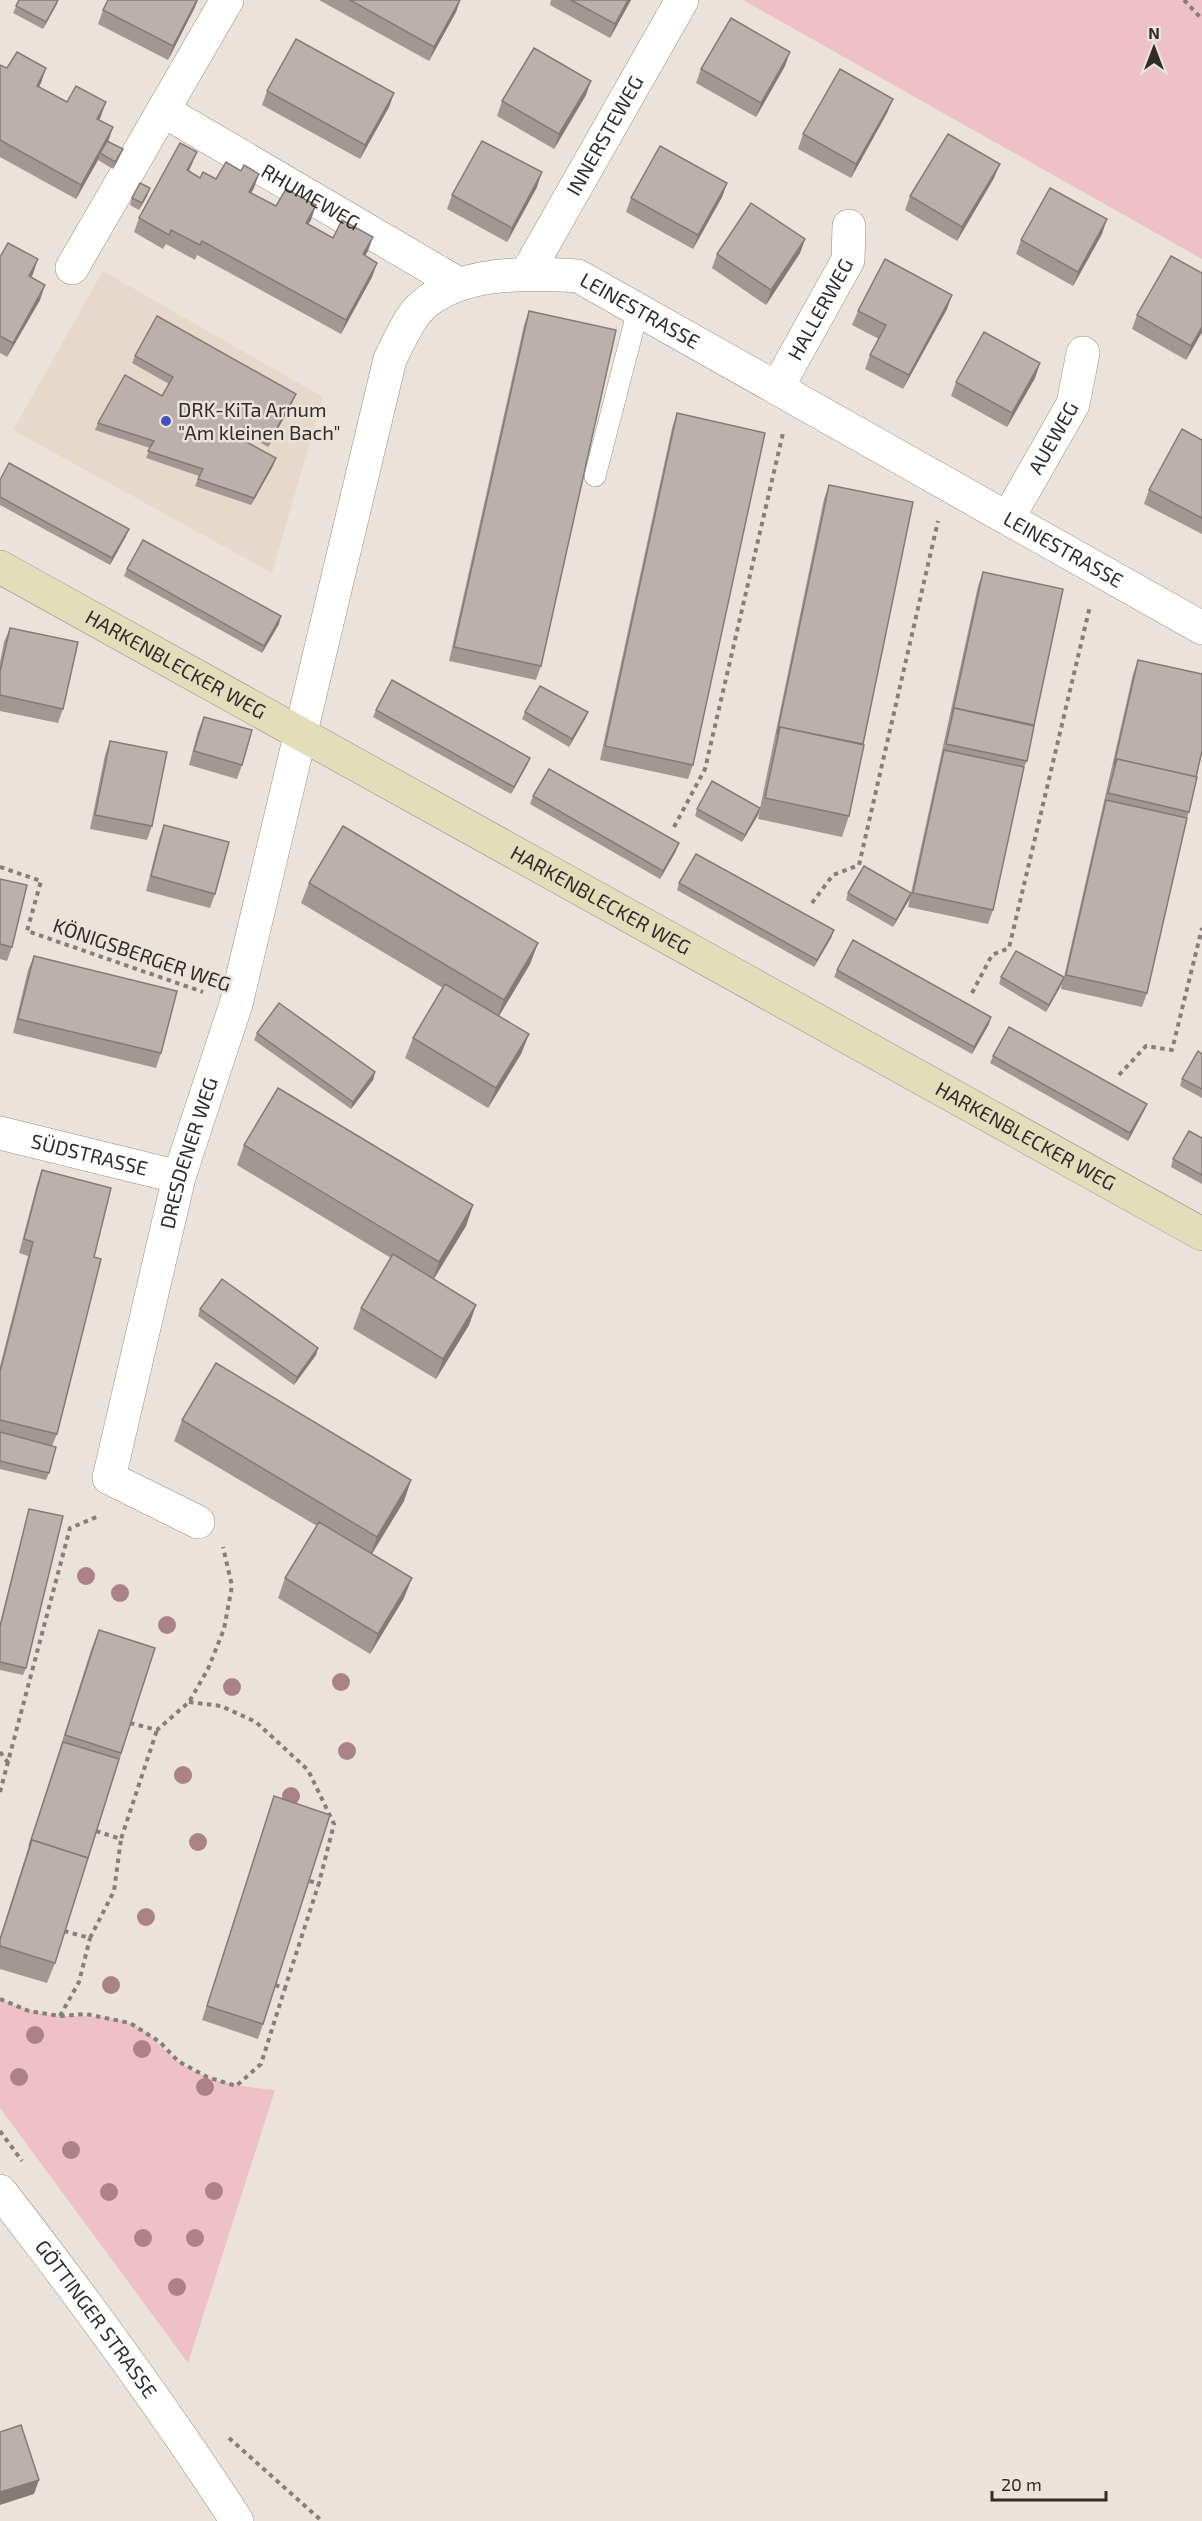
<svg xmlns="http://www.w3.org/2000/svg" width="1202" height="2521" font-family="'Exo 2',sans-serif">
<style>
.built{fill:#e6d8ca}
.green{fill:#eec0c8}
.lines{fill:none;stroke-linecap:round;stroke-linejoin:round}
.lane-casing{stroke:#958e86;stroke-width:22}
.street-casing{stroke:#958e86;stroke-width:34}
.secondary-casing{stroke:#958e86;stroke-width:34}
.path{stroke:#847f7a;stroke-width:4;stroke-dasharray:4.5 4.5;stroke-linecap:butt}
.lane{stroke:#fff;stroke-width:21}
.street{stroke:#fff;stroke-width:33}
.secondary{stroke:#e4ddbc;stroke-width:33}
.tree{fill:#ab8288}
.wall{fill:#a29795}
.shaded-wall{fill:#847b79}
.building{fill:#bcb0ad;stroke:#847b79;stroke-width:1.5}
.poi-dot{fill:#464fc4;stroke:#ebe3db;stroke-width:2}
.labels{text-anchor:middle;stroke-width:5;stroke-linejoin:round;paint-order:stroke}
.street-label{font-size:20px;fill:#2f2c29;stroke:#ebe3db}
.poi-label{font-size:20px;fill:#2f2c29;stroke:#ebe3db;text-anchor:start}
</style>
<rect width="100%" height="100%" fill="#ebe3db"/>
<!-- built -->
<polygon class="built" points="103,271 323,397 272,573 13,430"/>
<!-- green -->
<g class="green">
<polygon points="743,0 1202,0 1202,259"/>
<path d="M0,1999c20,8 40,16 62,17 22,0 45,-1 67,7 22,8 33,27 50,39 29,20 62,25 96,28l-87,273 -188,-255z"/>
</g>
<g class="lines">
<!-- lane casing -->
<g class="lane-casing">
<polyline id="lane" points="595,476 638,310"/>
</g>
<!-- street casing -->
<g class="street-casing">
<g id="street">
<path id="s1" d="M164,111l293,172"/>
<polyline points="72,268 227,0"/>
<path id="s2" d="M527,273l155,-273"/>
<path id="s3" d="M777,388l71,-128 1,-34"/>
<path id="s4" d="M1008,518l65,-114 10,-51"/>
<path id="s5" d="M0,1133l179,44"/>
<path id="s6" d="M198,1522l-89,-44 70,-301 57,-173 154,-645c8,-15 16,-35 27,-48 37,-41 110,-38 161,-35l624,352"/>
<path id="s7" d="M0,2191c83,107 163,216 237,330"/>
</g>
</g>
<!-- secondary casing -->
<g class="secondary-casing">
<g id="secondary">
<path id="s8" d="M0,567l1202,667"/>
</g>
</g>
<!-- path -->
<g class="path">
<polyline points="1184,0 1202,19"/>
<polyline points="674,827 705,769 783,433"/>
<polyline points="0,867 41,881 27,931 203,992"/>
<polyline points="812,903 833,875 859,865 938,521"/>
<polyline points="972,993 992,955 1009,948 1090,606"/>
<polyline points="1119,1075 1146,1046 1172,1050 1202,928"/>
<polyline points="189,1702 221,1706 256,1722 308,1770 334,1824 319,1883"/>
<polyline points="130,1723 157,1730 189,1702 208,1669 224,1629 232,1586 223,1547"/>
<polyline points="0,1752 9,1764"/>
<polyline points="0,1792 70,1528 99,1516"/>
<polyline points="96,1831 121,1839 157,1730"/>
<polyline points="64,1931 90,1938 114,1891 121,1839"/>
<polyline points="275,1985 285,1988 319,1883 308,1881"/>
<polyline points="0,1999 29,2011 60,2016 86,2014 130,2023 160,2042 178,2061 207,2077 236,2086 261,2064 285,1988"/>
<polyline points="60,2016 79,1982 90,1938"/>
<polyline points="0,2131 22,2161"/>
<polyline points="229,2438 322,2521"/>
</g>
<!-- lane -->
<use href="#lane" class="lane"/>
<!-- street -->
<use href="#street" class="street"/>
<!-- secondary -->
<use href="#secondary" class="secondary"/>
</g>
<!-- trees -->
<g class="tree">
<circle cx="86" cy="1576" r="9"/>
<circle cx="120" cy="1593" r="9"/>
<circle cx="167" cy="1625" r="9"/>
<circle cx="341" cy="1682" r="9"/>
<circle cx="232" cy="1687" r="9"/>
<circle cx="347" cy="1751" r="9"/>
<circle cx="183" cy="1775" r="9"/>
<circle cx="291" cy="1796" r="9"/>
<circle cx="198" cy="1842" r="9"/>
<circle cx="146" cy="1917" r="9"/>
<circle cx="111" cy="1985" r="9"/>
<circle cx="35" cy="2035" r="9"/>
<circle cx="142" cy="2049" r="9"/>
<circle cx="19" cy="2077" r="9"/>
<circle cx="205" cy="2087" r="9"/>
<circle cx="71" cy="2150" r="9"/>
<circle cx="214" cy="2191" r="9"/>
<circle cx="109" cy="2192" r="9"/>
<circle cx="143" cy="2238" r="9"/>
<circle cx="195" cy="2238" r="9"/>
<circle cx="177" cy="2287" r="9"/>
</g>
<!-- wall -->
<g class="wall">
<polygon points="19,0 58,0 43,29 13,13"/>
<polygon points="319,0 460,0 456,12 429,61"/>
<polygon points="551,0 631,0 610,38 550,5"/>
<polygon points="195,7 168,60 98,24 103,10"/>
<polygon points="0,65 7,68 46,68 39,87 67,102 101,116 99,120 113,127 108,141 120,156 113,169 98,160 76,199 0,157"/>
<polygon points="785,66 756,117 696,83 701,69"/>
<polygon points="267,91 394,93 389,107 360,159 262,105"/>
<polygon points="586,95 554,149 497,116 502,101"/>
<polygon points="893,99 887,113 851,178 798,149 803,134"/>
<polygon points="197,152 189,171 200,178 216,179 241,171 259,174 251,193 276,206 316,205 308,224 333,238 373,237 365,256 377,263 372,277 341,334 197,255 195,260 166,244 163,249 134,232 139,218"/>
<polygon points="994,178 957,241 905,210 910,196"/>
<polygon points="727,183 722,197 693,249 626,212 631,198"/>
<polygon points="537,187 507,242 447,209 452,195"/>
<polygon points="147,196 139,210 130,205 132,198"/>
<polygon points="1102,234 1073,286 1016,254 1021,240"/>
<polygon points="805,239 800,253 766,305 712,268 717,254"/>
<polygon points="0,257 33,274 31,277 40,300 7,357 0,353"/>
<polygon points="952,295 947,309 903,389 865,369 870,355 879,339 852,325 858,311"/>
<polygon points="529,311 541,666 536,680 449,661 524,325"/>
<polygon points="1137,315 1202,332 1186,360 1132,329"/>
<polygon points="135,356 296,394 293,401 268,447 243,433 240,439 273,466 251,505 195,486 199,476 146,458 150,448 95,430 98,423 162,396 169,384 132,363"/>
<polygon points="1040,363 1035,378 1007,427 951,396 956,382"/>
<polygon points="677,413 693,765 688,779 600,760 672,428"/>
<polygon points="1202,440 1202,534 1144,504 1149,490"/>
<polygon points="0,480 129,529 126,536 110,565 0,505"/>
<polygon points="829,485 863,744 849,816 842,837 758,819 760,808 758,815 742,842 695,816 697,809 760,808 824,499"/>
<polygon points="127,569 279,624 262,653 124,576"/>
<polygon points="983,572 1034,725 1027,761 1024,767 993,910 988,924 908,907 910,898 893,927 846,900 848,893 911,893 978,586"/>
<polygon points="10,628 63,709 58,723 0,711 0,662 4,642"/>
<polygon points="1138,660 1189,812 1187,818 1147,993 1142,1007 1061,989 1063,980 1046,1012 999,984 1001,977 1064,977 1133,674"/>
<polygon points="376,710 530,758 527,765 511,794 373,717"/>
<polygon points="525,712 588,712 585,719 569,747 522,719"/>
<polygon points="204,717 242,765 237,779 189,765 198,731"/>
<polygon points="110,741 152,826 147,840 90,829 105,755"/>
<polygon points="533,796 676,851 660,879 530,804"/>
<polygon points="164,825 215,894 210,908 146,891 159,839"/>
<polygon points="0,879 12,947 7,961 0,959"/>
<polygon points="309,883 538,943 530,964 499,1016 529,1034 521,1054 488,1108 405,1058 413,1038 443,988 301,903"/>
<polygon points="679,883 834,930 831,938 814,967 677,890"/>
<polygon points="34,956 161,1053 156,1068 13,1033 28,970"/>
<polygon points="837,970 989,1024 972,1054 834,977"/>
<polygon points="257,1033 375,1072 373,1080 351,1109 254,1040"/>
<polygon points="1202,1054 1202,1098 1180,1086 1182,1079"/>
<polygon points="993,1056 1147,1104 1144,1111 1128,1141 990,1063"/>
<polygon points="1202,1138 1202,1184 1171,1167 1173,1159"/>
<polygon points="244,1145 473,1205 466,1226 434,1279 476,1305 469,1325 436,1379 353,1329 361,1308 391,1258 237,1165"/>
<polygon points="42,1170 94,1257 57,1434 52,1446 49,1473 46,1480 0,1469 0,1366 28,1256 19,1253 37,1184"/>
<polygon points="200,1309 318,1348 316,1355 294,1385 198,1316"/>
<polygon points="182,1420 411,1480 404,1501 372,1554 404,1598 370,1654 278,1598 285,1578 317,1526 174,1441"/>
<polygon points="29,1509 26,1668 23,1675 0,1670 0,1623 27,1516"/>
<polygon points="99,1630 155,1648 55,1963 47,1983 0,1969 0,1937 91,1650"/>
<polygon points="274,1796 263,2024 258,2039 202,2020"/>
</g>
<!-- shaded-wall -->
<g class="shaded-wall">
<polygon points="58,0 57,4 43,29 46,22"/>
<polygon points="197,0 198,0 195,7 168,60 173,46"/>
<polygon points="460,0 456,12 429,61 434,47"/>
<polygon points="628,0 631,0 610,38 615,24"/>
<polygon points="790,52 785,66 756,117 761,103"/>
<polygon points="46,68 41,83 32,100 37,86"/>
<polygon points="591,81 586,95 554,149 559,134"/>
<polygon points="394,93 389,107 360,159 365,145"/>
<polygon points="893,99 887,113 851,178 856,164"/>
<polygon points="106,102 101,116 92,133 97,119"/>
<polygon points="113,127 108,142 100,153 98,160 76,199 81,185"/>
<polygon points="123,149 120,156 113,169 115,162"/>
<polygon points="197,152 191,166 182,184 187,170"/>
<polygon points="1000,164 994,178 957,241 962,227"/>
<polygon points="542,172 537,187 507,242 512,228"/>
<polygon points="259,174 254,188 244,206 249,192"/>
<polygon points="727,183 722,197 693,249 698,235"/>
<polygon points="150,188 147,196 139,210 142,203"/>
<polygon points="316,205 311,220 301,237 306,223"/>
<polygon points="1107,219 1102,234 1073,286 1078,272"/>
<polygon points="373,237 368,251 358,268 363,254"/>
<polygon points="805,239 800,253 766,305 771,290"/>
<polygon points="38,259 33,274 23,290 29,276"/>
<polygon points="377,263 372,277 341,334 346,320"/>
<polygon points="45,285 40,300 7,357 13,343"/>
<polygon points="952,295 947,309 903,389 909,375"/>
<polygon points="1202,327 1202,332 1186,360 1191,346"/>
<polygon points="1040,363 1035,378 1007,427 1012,413"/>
<polygon points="296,394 293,401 268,447 270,440"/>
<polygon points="276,458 273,466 251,505 254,498"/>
<polygon points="129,529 126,536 110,565 112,558"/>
<polygon points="281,616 279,624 262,653 264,646"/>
<polygon points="588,712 585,719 569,747 572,739"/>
<polygon points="530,758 527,765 511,794 514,787"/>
<polygon points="760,808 758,815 742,842 745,835"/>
<polygon points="679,843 676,851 660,879 663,871"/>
<polygon points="911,893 909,900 893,927 896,920"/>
<polygon points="834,930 831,938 814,967 817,960"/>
<polygon points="538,943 530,964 496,1021 504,1000"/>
<polygon points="1064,977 1062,984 1046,1012 1049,1005"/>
<polygon points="991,1017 989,1024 972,1054 974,1047"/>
<polygon points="529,1034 521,1054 488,1108 496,1088"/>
<polygon points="375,1072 373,1080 351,1109 353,1102"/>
<polygon points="1147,1104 1144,1111 1128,1141 1130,1133"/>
<polygon points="473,1205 466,1226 431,1283 439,1262"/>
<polygon points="476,1305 469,1325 436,1379 443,1359"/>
<polygon points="318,1348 316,1355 294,1385 297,1377"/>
<polygon points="411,1480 404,1501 369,1558 377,1537"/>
<polygon points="412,1578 404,1598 370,1654 378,1634"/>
<polygon points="39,2480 34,2494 0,2505 0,2492"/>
</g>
<!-- building -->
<g class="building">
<polygon points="19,0 58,0 46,22 16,6"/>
<polygon points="108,0 197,0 173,46 103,10"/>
<polygon points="350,0 460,0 434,47"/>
<polygon points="571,0 628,0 615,24"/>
<polygon points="731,18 790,52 761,103 701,69"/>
<polygon points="296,39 394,93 365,145 267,91"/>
<polygon points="534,48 591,81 559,134 502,101"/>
<polygon points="17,52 46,68 37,86 67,102 76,86 106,102 97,119 113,127 81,185 0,140 0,65 7,68"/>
<polygon points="840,69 893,99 856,164 803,134"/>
<polygon points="948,134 1000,164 962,227 910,196"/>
<polygon points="107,141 123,149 115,162 100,153"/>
<polygon points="482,141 542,172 512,228 452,195"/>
<polygon points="180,143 197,152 187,170 200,178 203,172 216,179 226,162 241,171 244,165 259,174 249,192 276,206 286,189 316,205 306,223 333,238 342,220 373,237 363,254 377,263 346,320 202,241 200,245 171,230 169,235 139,218"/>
<polygon points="660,146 727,183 698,235 631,198"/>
<polygon points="140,183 150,188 142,203 132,198"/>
<polygon points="1050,188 1107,219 1078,272 1021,240"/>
<polygon points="751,203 805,239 771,290 717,254"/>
<polygon points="8,243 38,259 29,276 45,285 13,343 0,336 0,257"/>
<polygon points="1171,256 1202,273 1202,327 1191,346 1137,315"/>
<polygon points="885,259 952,295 909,375 870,355 886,325 858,311"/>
<polygon points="529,311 616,330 541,666 454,647"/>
<polygon points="157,316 296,394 270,440 245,426 239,438 276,458 254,498 198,479 203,469 148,451 154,441 98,423 125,375 162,396 173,377 135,356"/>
<polygon points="984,332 1040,363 1012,413 956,382"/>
<polygon points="677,413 765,433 693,765 605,746"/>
<polygon points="1182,429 1202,440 1202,518 1149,490"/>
<polygon points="9,463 129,529 112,558 0,497 0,480"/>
<polygon points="829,485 913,502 863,744 780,727 777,734"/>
<polygon points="143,540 281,616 264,646 127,569"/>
<polygon points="983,572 1063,589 1034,725 954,708 952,715"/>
<polygon points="10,628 78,642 63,709 0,695 0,672"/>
<polygon points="1138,660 1202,674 1202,751 1196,777 1117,759 1114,765"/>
<polygon points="392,680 530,758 514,787 376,710"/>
<polygon points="540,686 588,712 572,739 525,712"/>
<polygon points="954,708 1034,726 1027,761 946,744"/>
<polygon points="204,717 252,730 242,765 194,751"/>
<polygon points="780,727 864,745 849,816 765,798"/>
<polygon points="110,741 167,752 152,826 95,815"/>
<polygon points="944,750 1024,767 993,910 913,893"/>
<polygon points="1117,759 1197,777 1189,812 1108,793"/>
<polygon points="549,769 679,843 663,871 533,796"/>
<polygon points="712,781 760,808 745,835 697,809"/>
<polygon points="1106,800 1187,818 1147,993 1066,975"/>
<polygon points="164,825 229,842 215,894 151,876"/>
<polygon points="343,826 538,943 504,1000 309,883"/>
<polygon points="696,854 834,930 817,960 679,883"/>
<polygon points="864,866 911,893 896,920 848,893"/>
<polygon points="0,879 27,885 12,947 0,944"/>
<polygon points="853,940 991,1017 974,1047 837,970"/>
<polygon points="1016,951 1064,977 1049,1005 1001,977"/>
<polygon points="34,956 177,991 161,1053 18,1019"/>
<polygon points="445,984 529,1034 496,1088 413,1038"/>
<polygon points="279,1003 375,1072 353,1102 257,1033"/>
<polygon points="1009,1027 1147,1104 1130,1133 993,1056"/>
<polygon points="1198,1051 1202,1054 1202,1089 1182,1079"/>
<polygon points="278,1088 473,1205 439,1262 244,1145"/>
<polygon points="1189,1131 1202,1138 1202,1175 1173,1159"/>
<polygon points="42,1170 111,1188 94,1257 101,1259 57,1434 0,1420 0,1372 33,1242 24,1239"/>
<polygon points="393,1254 476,1305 443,1359 361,1308"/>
<polygon points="222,1279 318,1348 297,1377 200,1309"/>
<polygon points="216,1363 411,1480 377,1537 182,1420"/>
<polygon points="0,1432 56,1447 49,1473 0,1461"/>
<polygon points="29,1509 63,1516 26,1668 0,1662 0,1627"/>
<polygon points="319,1522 412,1578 378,1634 285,1578"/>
<polygon points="99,1630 155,1648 121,1753 65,1735"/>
<polygon points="63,1742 119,1759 88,1858 32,1840 29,1846"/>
<polygon points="274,1796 330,1815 263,2024 207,2006"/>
<polygon points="32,1840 88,1858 55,1963 0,1946 0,1940"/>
<polygon points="21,2425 39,2480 0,2492 0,2432"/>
</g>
<!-- markers -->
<circle class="poi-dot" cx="166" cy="421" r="6"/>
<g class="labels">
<!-- street labels -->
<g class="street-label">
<text dy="7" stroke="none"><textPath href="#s2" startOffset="158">INNERSTEWEG</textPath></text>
<text dy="7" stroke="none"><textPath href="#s1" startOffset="170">RHUMEWEG</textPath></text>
<text dy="7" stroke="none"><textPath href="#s3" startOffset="90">HALLERWEG</textPath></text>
<text dy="7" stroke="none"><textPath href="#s6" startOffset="1550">LEINESTRASSE</textPath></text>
<text dy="7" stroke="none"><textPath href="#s4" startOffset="92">AUEWEG</textPath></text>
<text dy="7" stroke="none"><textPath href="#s6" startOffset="2036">LEINESTRASSE</textPath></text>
<text dy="7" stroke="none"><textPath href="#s8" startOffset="201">HARKENBLECKER WEG</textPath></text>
<text dy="7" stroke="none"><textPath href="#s8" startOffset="687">HARKENBLECKER WEG</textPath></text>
<text transform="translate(142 955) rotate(19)" y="7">KÖNIGSBERGER WEG</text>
<text dy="7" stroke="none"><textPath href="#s8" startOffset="1173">HARKENBLECKER WEG</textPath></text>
<text dy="7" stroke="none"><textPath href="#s6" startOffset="434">DRESDENER WEG</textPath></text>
<text dy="7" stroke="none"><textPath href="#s5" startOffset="92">SÜDSTRASSE</textPath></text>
<text dy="7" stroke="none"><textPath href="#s7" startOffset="160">GÖTTINGER STRASSE</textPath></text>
</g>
<!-- poi labels -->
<g class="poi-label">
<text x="178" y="417">DRK-KiTa Arnum<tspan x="178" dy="23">"Am kleinen Bach"</tspan></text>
</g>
</g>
<!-- north arrow -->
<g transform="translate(1154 48)" stroke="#ebe3db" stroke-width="4.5" paint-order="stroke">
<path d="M0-4.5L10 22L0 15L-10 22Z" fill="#2f2c29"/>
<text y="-9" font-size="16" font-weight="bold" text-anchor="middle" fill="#2f2c29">N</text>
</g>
<!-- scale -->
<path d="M992 2491v9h114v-9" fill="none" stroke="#2f2c29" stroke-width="3"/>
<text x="1001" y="2491" font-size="18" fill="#2f2c29" stroke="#ebe3db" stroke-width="4.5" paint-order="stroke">20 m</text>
</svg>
